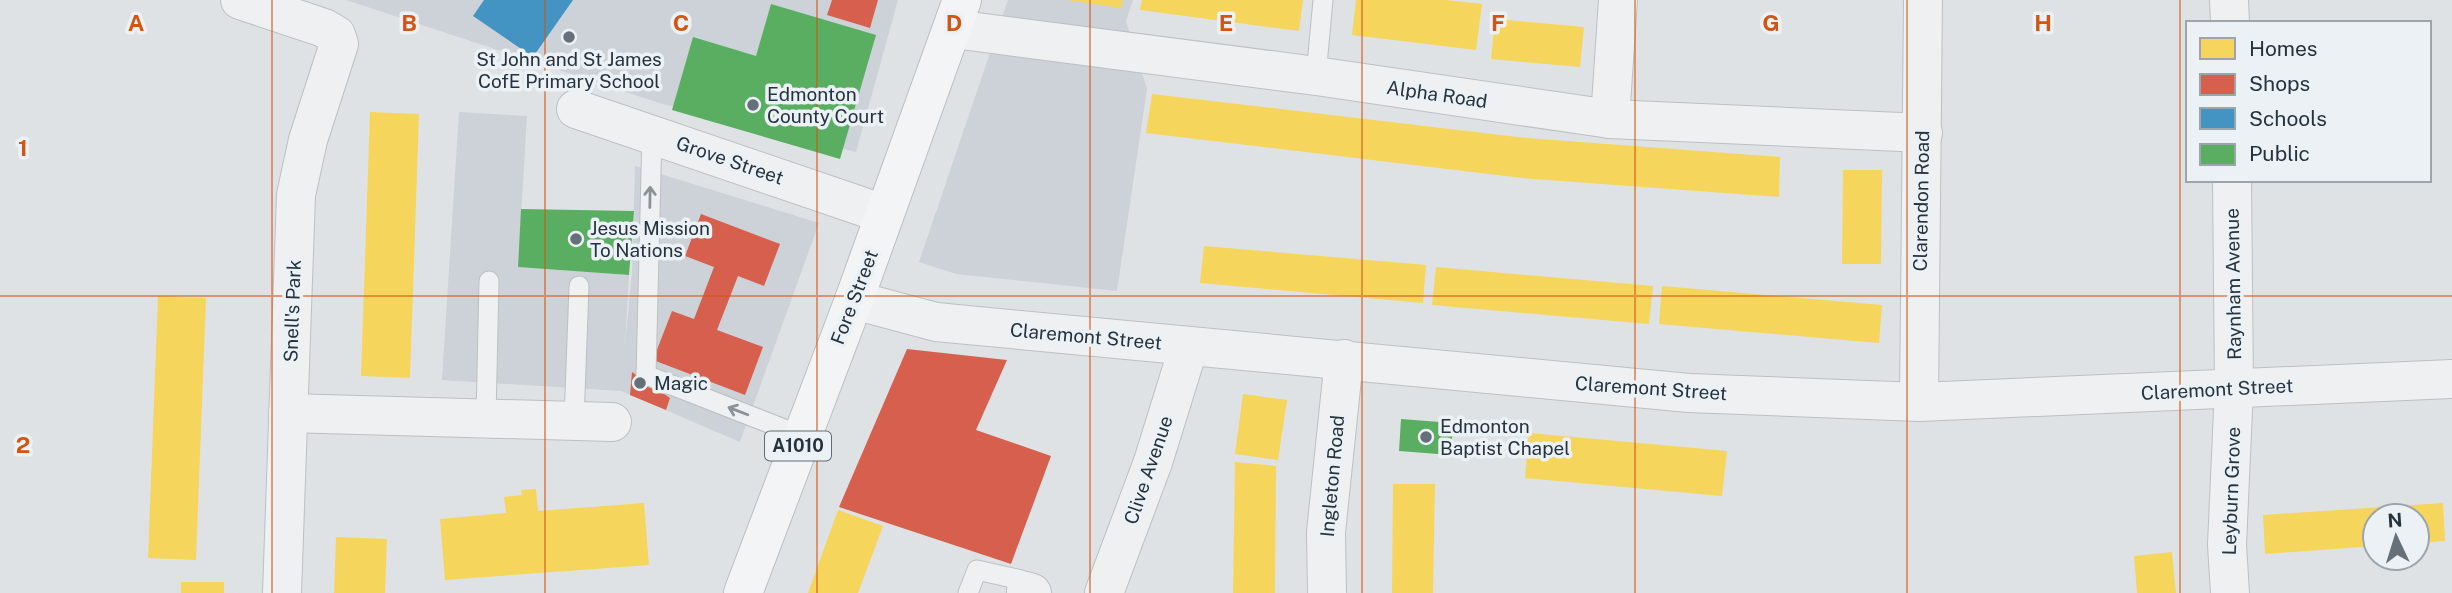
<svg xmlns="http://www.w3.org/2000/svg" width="2452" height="593" font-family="'Public Sans',sans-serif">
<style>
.built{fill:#ccd2d8}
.homes{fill:#f6d55c}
.shops{fill:#d6604d}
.schools{fill:#4393c3}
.public{fill:#5aae61}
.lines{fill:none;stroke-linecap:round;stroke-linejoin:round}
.service-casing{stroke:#bdc0c2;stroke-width:21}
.minor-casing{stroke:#bdc0c2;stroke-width:40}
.primary-casing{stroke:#bbbfc2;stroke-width:40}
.service{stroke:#eef0f1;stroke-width:19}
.minor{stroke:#eef0f1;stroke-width:38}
.primary{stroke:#f3f4f5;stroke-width:38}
.oneway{stroke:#8a9298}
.grid{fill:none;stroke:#d45511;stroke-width:2;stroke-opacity:0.55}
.poi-dot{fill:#667078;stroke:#ebf1f5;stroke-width:2.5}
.labels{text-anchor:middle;stroke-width:7;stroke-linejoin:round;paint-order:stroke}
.shield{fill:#ebf1f5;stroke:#606c75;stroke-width:2}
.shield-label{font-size:18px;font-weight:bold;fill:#25333e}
.poi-label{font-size:19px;fill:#25333e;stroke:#ebf1f5;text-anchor:start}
.street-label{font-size:19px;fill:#25333e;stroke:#ebf1f5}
.grid-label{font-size:23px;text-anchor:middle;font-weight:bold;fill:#d45511;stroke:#ebf1f5;stroke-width:7;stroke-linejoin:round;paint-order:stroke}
</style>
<rect width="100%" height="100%" fill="#dfe2e4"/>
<!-- built -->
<g class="built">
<polygon points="346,0 898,0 856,152 659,103"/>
<polygon points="1008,0 1133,0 1126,21 1147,89 1117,291 956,274 919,262"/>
<polygon points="459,112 527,116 518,267 629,275 625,346 632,272 635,166 819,223 740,442 621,391 442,380"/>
</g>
<!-- homes -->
<g class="homes">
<polygon points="1067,0 1123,0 1121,8"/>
<polygon points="1142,0 1303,0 1299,31 1140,10"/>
<polygon points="1356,0 1446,0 1482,4 1476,50 1352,35"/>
<polygon points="1495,19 1584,27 1580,67 1491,59"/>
<polygon points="1152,94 1527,138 1780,157 1779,197 1522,178 1146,133"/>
<polygon points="370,112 419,114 410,378 361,376"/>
<polygon points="1843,170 1882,170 1881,264 1842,264"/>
<polygon points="1204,246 1426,265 1423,303 1200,283"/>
<polygon points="1436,267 1653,286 1649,324 1432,305"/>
<polygon points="1662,286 1882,305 1879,343 1659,324"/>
<polygon points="158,296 206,298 196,560 148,558"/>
<polygon points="1243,394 1287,400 1278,460 1235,454"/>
<polygon points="1529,433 1727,451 1722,496 1525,478"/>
<polygon points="1235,462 1276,466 1275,593 1233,593"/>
<polygon points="1393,484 1435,484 1433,593 1392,593"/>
<polygon points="536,489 538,511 644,503 649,565 445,580 440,519 506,513 504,497 522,495 521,490"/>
<polygon points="2443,503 2445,541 2417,543 2417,516 2375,516 2375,546 2265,554 2263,515"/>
<polygon points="838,510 883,526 858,593 808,593"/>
<polygon points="336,537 387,539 385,593 334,593"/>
<polygon points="2172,552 2176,593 2137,593 2134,556"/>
<rect x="181" y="582" width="43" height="11"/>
</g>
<!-- shops -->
<g class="shops">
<polygon points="832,0 878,0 870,28 827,15"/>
<polygon points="701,214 780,244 764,286 738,276 717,330 763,347 745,395 653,360 672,311 694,319 714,267 685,256"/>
<polygon points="907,349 1007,360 976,430 1051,456 1011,564 839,507"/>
<polygon points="632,372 670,398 666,410 630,395"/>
</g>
<!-- schools -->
<polygon class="schools" points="484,0 573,0 533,57 473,16"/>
<!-- public -->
<g class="public">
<polygon points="771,4 876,35 840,159 672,110 693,37 756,56"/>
<polygon points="521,209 634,211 629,275 518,267"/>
<polygon points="1401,419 1453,423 1451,455 1399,451"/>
</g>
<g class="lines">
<!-- service casing -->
<g class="service-casing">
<g id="service">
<polyline points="1316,76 1323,0"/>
<polyline points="652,133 646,375 802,436"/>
<polyline points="486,418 489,281"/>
<polyline points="574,421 579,286"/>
<polyline points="968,593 977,570 1021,580 1026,591"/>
</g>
</g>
<!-- minor casing -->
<g class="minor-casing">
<g id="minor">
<polyline points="240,0 324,28 336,35 339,44 308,140 296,195 282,593"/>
<polyline points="2229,0 2230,23"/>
<polyline points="954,29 1316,76 1610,119 1923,133"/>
<polyline points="576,109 884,214"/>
<polyline points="1610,119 1618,0"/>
<polyline points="854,300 936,322 1689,393 1919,402 2452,379"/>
<polyline points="1919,402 1923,0"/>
<polyline points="288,413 612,422"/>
<polyline points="1026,591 1032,593"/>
<polyline points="1104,593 1153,462 1189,346"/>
<polyline points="1327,593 1326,532 1344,359"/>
<polyline points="2230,593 2227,545 2234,388 2232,180"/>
</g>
</g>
<!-- primary casing -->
<g class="primary-casing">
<polyline id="primary" points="743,593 854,300 962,0"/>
</g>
<!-- service -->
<use href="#service" class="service"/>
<!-- minor -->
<use href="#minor" class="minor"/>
<!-- primary -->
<use href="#primary" class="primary"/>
</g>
<!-- one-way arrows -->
<defs><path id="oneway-shaft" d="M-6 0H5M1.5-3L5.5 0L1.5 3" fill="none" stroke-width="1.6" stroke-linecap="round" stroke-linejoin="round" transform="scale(1.75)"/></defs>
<g class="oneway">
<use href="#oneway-shaft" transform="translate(650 197) rotate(-89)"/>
<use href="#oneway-shaft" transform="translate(738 411) rotate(-159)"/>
</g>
<!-- grid -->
<path class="grid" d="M272,0v593M545,0v593M817,0v593M1090,0v593M1362,0v593M1635,0v593M1907,0v593M2180,0v593M0,296h2452"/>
<!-- markers -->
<g class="poi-dot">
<circle cx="569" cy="37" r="7"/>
<circle cx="753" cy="105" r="7"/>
<circle cx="576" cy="239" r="7"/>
<circle cx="640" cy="383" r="7"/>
<circle cx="1426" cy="437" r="7"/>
</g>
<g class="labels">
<!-- shield labels -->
<rect class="shield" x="765" y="431.5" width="66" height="29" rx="5"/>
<g class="shield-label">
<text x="798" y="452">A1010</text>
</g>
<!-- poi labels -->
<g class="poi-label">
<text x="569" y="66" text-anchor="middle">St John and St James<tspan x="569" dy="22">CofE Primary School</tspan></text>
<text x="767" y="101">Edmonton<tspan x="767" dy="22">County Court</tspan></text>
<text x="590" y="235">Jesus Mission<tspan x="590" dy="22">To Nations</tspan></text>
<text x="654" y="390">Magic</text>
<text x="1440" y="433">Edmonton<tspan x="1440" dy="22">Baptist Chapel</tspan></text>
</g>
<!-- street labels -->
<g class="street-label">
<text transform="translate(1437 94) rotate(8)" y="7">Alpha Road</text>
<text transform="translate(730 160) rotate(19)" y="7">Grove Street</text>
<text transform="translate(1921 201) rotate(-89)" y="7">Clarendon Road</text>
<text transform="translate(2233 284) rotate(-91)" y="7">Raynham Avenue</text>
<text transform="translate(854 297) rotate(-69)" y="7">Fore Street</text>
<text transform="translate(292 311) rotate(-88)" y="7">Snell's Park</text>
<text transform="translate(1086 336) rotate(5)" y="7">Claremont Street</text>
<text transform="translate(1651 388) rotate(4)" y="7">Claremont Street</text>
<text transform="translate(2217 389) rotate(-3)" y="7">Claremont Street</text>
<text transform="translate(1148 470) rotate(-71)" y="7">Clive Avenue</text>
<text transform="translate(1332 476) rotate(-85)" y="7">Ingleton Road</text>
<text transform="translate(2231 491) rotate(-88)" y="7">Leyburn Grove</text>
</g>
</g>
<g class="grid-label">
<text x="136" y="31">A</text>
<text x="409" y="31">B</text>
<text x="681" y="31">C</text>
<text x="954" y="31">D</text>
<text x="1226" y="31">E</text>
<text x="1498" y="31">F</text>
<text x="1771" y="31">G</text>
<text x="2043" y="31">H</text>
<text x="23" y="156">1</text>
<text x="23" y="453">2</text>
</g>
<!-- legend -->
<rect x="2186" y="21" width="245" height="161" fill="#ebf1f5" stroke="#9ca5ac" stroke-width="2"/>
<rect x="2200" y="38" width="35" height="21" fill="#f6d55c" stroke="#9ca5ac" stroke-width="2"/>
<text x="2249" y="56" font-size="21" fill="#25333e">Homes</text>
<rect x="2200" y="74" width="35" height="21" fill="#d6604d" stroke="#9ca5ac" stroke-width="2"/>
<text x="2249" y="91" font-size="21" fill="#25333e">Shops</text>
<rect x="2200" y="108" width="35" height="21" fill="#4393c3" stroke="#9ca5ac" stroke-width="2"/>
<text x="2249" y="126" font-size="21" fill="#25333e">Schools</text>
<rect x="2200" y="144" width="35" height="21" fill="#5aae61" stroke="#9ca5ac" stroke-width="2"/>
<text x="2249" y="161" font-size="21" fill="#25333e">Public</text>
<!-- north arrow -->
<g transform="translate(2396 537) rotate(356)"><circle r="33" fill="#ebf1f5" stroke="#9ca5ac" stroke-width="2"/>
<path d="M0-5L12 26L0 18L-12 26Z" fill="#667078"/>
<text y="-10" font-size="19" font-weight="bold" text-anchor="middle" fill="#25333e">N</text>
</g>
</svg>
